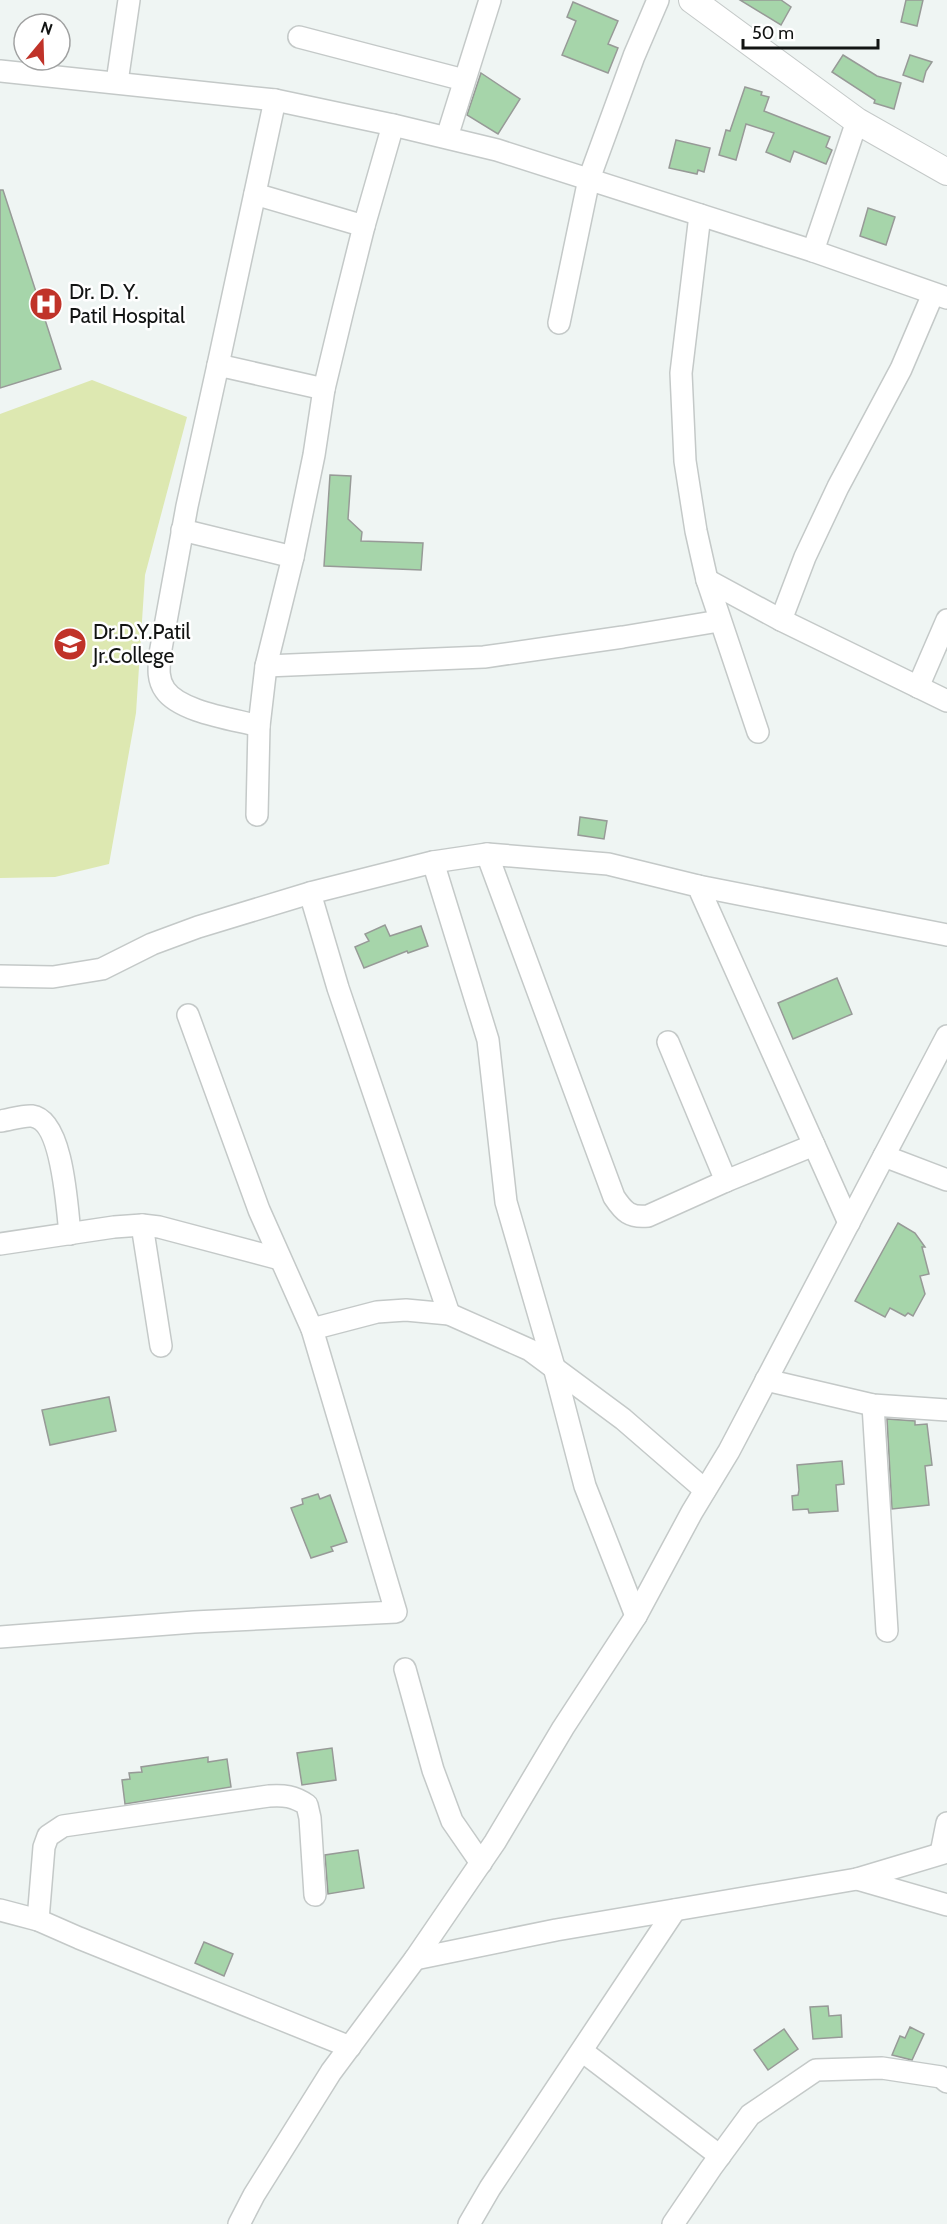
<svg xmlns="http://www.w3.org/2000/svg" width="947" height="2224" font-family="Cabin,sans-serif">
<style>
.green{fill:#dde8b1}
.building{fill:#a6d5aa;stroke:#979a97;stroke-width:1.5}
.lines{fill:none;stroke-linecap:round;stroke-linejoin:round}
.minor-casing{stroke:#c4c9c8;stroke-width:24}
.tertiary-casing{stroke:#c4c9c8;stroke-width:28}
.minor{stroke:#fff;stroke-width:21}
.tertiary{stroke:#fff;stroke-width:26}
.labels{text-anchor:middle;stroke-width:5;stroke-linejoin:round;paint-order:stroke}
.poi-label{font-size:21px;fill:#121413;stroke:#fff;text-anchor:start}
</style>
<rect width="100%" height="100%" fill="#eff5f3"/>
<!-- green -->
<polygon class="green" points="92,380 187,417 145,575 136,713 109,864 55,877 0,878 0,414"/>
<!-- building -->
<g class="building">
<polygon points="740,0 781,0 791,7 781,25"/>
<polygon points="906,0 923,0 917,26 901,22"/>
<polygon points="573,2 618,21 608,44 618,48 608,73 562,55 576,21 567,17"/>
<polygon points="843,55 877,76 901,83 894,109 874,103 875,100 832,72"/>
<polygon points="910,55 932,62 926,71 923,82 903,75"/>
<polygon points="481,73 520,99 498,134 467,115"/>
<polygon points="745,87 762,92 761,95 769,97 764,111 830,137 826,147 832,150 826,164 794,151 790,162 766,152 774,133 746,124 736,160 719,155 726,130 730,131"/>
<polygon points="676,140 710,148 704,172 698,170 697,174 669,168"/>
<polygon points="0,190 3,190 61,369 0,388"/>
<polygon points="868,208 895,217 886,245 860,236"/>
<polygon points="330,475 351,476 348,519 362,532 361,541 423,543 421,570 324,566"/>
<polygon points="580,817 607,821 604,839 578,835"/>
<polygon points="385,925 390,936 421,926 428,946 408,953 407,951 364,968 355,947 369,941 365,934"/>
<polygon points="837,978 852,1014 793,1039 778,1003"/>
<polygon points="898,1223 915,1233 925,1247 922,1247 929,1274 920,1276 925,1294 913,1316 908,1313 905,1316 890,1308 885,1317 855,1301"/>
<polygon points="109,1397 116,1431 50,1445 42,1410"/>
<polygon points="887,1419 915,1421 915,1425 927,1424 932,1465 925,1466 929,1505 892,1509"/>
<polygon points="842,1461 844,1484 836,1485 838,1511 809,1513 808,1509 793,1510 792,1496 798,1495 799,1490 797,1465"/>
<polygon points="318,1494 320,1499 330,1495 347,1542 331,1547 333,1551 311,1558 291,1508 303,1504 302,1499"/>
<polygon points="332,1748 336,1780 302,1785 297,1753"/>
<polygon points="208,1757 208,1762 227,1759 231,1787 125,1804 122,1780 130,1779 129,1773 142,1772 141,1767"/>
<polygon points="358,1850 364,1888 328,1894 325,1855"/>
<polygon points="204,1942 233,1954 224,1976 195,1963"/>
<polygon points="828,2006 829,2016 841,2015 842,2037 813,2039 810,2007"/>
<polygon points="910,2027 924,2034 912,2060 892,2055 900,2036 905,2038"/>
<polygon points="784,2029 798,2049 768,2070 754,2050"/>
</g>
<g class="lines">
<!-- minor casing -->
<g class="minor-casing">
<g id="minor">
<polyline points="299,37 464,80"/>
<polyline points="0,71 275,100 393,125 497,150 813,251 947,298"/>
<polyline points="117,82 129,0"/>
<polyline points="447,137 490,0"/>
<polyline points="255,194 364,226"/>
<polyline points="700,215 681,373 685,461 696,531 707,580 758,732"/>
<polyline points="813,251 857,121"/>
<polyline points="559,323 589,179 634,56 658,0"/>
<polyline points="218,365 275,100"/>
<polyline points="182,530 293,557"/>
<polyline points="707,580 781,620 947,701"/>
<polyline points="781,620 805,557 838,487 901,369 933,294"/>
<polyline points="266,666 484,657 623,637 719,621"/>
<polyline points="918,687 947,620"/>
<path d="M259,726c-26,-7 -79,-14 -94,-36 -8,-11 -6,-24 -5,-36l27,-148 31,-141 106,24"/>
<polyline points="257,815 259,726 266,666 293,557 314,455 324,389 343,310 364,226 393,125"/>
<path d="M487,854l127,343c10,15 16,21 34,19l78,-35 88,-36"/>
<polyline points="433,862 488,1040 506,1202 554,1367 585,1486 636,1616"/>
<polyline points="698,886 947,935"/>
<polyline points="310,893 338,988 449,1314"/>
<polyline points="0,976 53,977 102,969 152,944 198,927 310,893 433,862 487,854 608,864 698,886 849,1223"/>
<polyline points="668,1042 726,1181"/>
<path d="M0,1121c9,-1 23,-6 32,-5 31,4 35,92 38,118"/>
<polyline points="884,1156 947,1180"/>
<polyline points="142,1225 161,1346"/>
<polyline points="0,1244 114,1227 142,1225 159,1227 280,1259"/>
<polyline points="312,1329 377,1312 406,1310 449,1314 530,1350 623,1419 705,1490"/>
<polyline points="766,1380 873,1405 947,1410"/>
<polyline points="873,1405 887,1631"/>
<polyline points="0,1637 194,1622 396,1612 312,1329 259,1210 188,1015"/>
<polyline points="405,1669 433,1770 452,1821 481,1863"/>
<polyline points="941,1853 947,1823"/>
<polyline points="857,1879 947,1905"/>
<polyline points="0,1910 38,1920 79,1938 350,2047"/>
<path d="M38,1920l6,-73 4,-11 15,-10 206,-30c15,-1 25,0 38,9l3,13 5,77"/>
<polyline points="415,1959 556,1930 857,1879 947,1852"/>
<polyline points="582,2051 720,2156"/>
<polyline points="239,2224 254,2195 331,2072 415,1959 495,1842 563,1728 636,1616 692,1512 729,1451 947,1036"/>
<polyline points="469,2224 490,2188 675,1910"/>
<polyline points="673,2224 711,2168 750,2115 816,2070 882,2068 941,2077 947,2082"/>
</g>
</g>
<!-- tertiary casing -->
<g class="tertiary-casing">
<polyline id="tertiary" points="692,0 857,121 947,172"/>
</g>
<!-- minor -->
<use href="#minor" class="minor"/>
<!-- tertiary -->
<use href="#tertiary" class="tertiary"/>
</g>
<!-- icons -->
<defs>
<g id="hospital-disc" transform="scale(1.725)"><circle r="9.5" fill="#c03329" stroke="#fff"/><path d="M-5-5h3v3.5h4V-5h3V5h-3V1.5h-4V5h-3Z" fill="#fff"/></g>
<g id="school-disc" transform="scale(1.725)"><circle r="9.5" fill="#c03329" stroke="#fff"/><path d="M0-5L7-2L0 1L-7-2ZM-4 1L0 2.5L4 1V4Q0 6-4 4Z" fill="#fff"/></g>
</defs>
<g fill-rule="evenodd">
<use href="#hospital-disc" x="46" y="304"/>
<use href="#school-disc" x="70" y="644"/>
</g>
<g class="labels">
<!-- poi labels -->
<g class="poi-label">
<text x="69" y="299">Dr. D. Y.<tspan x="69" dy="24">Patil Hospital</tspan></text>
<text x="93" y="639">Dr.D.Y.Patil<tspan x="93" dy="24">Jr.College</tspan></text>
</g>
</g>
<!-- north arrow -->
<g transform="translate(42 42) rotate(19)"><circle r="28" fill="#ffffff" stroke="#a0a1a1" stroke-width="1.5"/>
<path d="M0-4.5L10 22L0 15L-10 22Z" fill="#c03329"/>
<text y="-9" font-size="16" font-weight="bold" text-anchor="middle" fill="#121413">N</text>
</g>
<!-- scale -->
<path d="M743 39v9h135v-9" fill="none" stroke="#121413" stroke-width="3"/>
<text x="752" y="39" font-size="18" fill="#121413" stroke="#ffffff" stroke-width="4.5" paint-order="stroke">50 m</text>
</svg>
